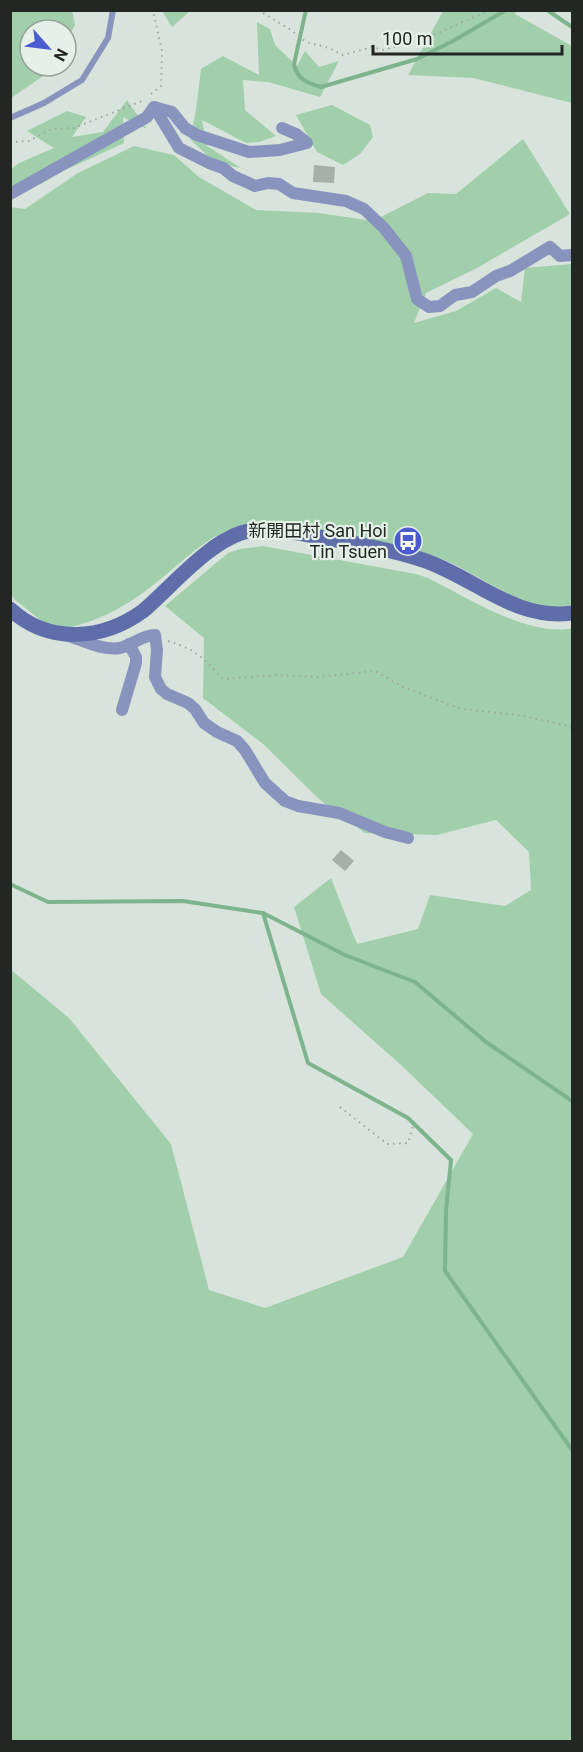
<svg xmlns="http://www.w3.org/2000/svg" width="583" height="1752" font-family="Roboto,'Noto Sans TC',sans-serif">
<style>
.green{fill:#a1cfac}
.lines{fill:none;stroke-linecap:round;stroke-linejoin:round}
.stream{stroke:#7eb48d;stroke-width:4}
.building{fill:#a6b0a8}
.path{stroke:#9da69f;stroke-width:2;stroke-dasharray:1.5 4.5;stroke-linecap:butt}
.lane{stroke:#8894bd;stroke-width:6}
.street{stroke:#8894bd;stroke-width:12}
.secondary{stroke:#5f6eaa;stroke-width:15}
.labels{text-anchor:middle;stroke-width:4.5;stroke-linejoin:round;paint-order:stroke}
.poi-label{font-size:18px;fill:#222723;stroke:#e5f1e8;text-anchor:end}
</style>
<rect width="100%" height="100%" fill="#d8e4db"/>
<!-- green -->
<g class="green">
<polygon points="11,10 72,11 75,25 66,41 66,30 30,30 30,66 51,66 46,74 11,98"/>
<polygon points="162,11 190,11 172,27"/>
<polygon points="443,11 516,11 515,14 572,46 572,103 473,78 408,75"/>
<polygon points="257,22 270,29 275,45 297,66 305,51 319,67 339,61 320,97 268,82 243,80 245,110 276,136 259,142 246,143 202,120 207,146 241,168 215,163 190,139 196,110 201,69 223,56 259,75"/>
<polygon points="127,100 147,129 123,117 124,143 57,174 41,184 11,186 11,169 19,163 54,148 27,131 67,111 86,117 72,137 103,132"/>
<polygon points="332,105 370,125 373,137 360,154 343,165 317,152 296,115"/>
<path d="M523,139l47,75 -93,54 -51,25 -12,30 42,-12 40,-23 25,14 4,-34 47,-4v341c-47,12 -95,-35 -138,-49 -36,-12 -75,-16 -112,-22 -19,-4 -39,-10 -58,-11 -47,-1 -78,37 -112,63 -29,23 -63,40 -99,44l-39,-31 -3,-5 -1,-387 15,2 53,-36 56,-27 40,9 25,22 57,33 63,3 54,8 55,-28 28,1z"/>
<path d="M263,546l153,28 12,4c38,19 102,60 144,50v1113h-561l-1,-772 59,49 102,126 38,146 56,18 138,-51 70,-123 -72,-69 -80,-71 -27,-87 37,-29 26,66 61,-15 12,-34 75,11 26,-16 -2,-38 -33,-32 -59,15 -72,-2 -45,-33 -57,-56 -60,-46 1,-60 -39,-32 63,-53 12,-4z"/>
</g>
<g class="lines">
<!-- stream -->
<g class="stream">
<path d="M306,10l-12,54c3,15 13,19 27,23l96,-28 36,-18 53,-31"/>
<polyline points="547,10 572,27"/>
<polyline points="10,884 48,902 183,901 263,913 308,1063 408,1118 451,1160 446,1211 445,1271 572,1450"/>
<polyline points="263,913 345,955 415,982 486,1042 572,1101"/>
</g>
</g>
<!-- building -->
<g class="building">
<polygon points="314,165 335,167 334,183 313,182"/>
<polygon points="341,850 354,861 345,871 332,860"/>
</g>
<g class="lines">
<!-- path -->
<g class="path">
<polyline points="258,10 291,30 306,42 329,48 343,55 372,47 383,50 429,37 490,10"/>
<polyline points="151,94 161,86 162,51 153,10"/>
<polyline points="10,142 29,141 51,129 74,128 142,101"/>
<path d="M168,641c29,9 35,17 55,38l55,-4 40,2 57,-6 28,16 58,22 57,6 51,11 3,3"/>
<polyline points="340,1107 387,1144 408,1143 414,1123"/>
</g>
<!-- lane -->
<polyline class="lane" points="10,118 44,103 82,80 108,38 113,10"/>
<!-- street -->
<g class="street">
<polyline points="154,107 179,148 209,163 223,168 233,176 255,186 268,183 279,184 293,193 346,201 364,209 384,228 406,256 417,299 429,307 440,306 455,295 472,292 496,276 510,271 550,247 560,256 572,255"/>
<polyline points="10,194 147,117 154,107 172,112 185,128 197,135 249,152 280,150 307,143 296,134 282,128"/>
<path d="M69,636c15,5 35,15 51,12 13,-3 22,-13 35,-13l2,15 -2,27 6,12 6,5 21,9 7,6 9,14 13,9 20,9 8,9 20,33 20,18 13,5 41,7 46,19 23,6"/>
<polyline points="122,710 136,663 136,657 129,644"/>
</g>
<!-- secondary -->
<path class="secondary" d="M10,609c39,36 93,31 133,2 27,-23 64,-67 98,-78 15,-5 31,-4 46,-2 45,9 92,15 136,29 51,17 92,61 149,53"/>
</g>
<!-- icons -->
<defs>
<g id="bus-disc" transform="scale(1.5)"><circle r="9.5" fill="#4a5acf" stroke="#e5f1e8"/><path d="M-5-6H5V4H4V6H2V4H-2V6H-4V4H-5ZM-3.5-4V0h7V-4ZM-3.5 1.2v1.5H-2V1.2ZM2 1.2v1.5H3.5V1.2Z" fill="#fff"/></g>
</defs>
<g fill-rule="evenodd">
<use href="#bus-disc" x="408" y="541"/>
</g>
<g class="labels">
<!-- poi labels -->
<g class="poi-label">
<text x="387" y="537">新開田村 San Hoi<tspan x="387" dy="21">Tin Tsuen</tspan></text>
</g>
</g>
<!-- border -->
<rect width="583" height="1752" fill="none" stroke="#222723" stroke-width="24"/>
<!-- north arrow -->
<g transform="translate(48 48) rotate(118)"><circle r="28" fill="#e5f1e8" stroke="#97a099" stroke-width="1.5"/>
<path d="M0-4.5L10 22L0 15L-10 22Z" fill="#4a5acf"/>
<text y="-9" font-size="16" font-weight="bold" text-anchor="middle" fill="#222723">N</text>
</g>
<!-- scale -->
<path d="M373 45v9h189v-9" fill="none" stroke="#222723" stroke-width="3"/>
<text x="382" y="45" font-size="18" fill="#222723" stroke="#e5f1e8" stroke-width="4.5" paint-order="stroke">100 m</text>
</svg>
